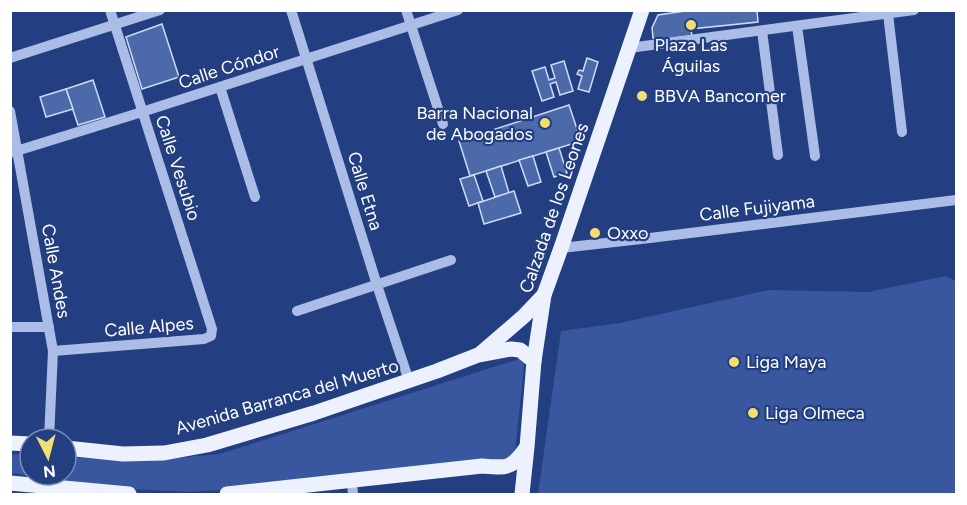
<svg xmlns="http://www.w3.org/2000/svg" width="967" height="505" font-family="Figtree,sans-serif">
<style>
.green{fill:#38579f}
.building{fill:#4c69aa;stroke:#cfdbf5;stroke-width:1.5}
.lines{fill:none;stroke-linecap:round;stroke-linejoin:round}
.minor{stroke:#abbde7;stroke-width:10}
.major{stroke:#edf1fd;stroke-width:15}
.poi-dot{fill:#f1df6f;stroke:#243f81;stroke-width:2}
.labels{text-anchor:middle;stroke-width:4.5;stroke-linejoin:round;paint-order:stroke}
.poi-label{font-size:18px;fill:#fff;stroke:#243f81;text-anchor:start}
.street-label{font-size:18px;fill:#fff;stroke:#243f81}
</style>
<rect width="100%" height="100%" fill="#243f81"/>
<!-- green -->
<g class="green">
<polygon points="946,276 956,281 956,494 538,494 561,331 620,323 769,290 868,292"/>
<polygon points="525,357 514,461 485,459 360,472 248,488 191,492 110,488 11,473 10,454 30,455 30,475 66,475 66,457 142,461 220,454"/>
</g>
<!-- building -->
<g class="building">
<polygon points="692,10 757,10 758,22 691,29 692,36 657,40 657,38 653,38 652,28 658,15"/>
<polygon points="162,24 179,77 142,89 126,37"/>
<polygon points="587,58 598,62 589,92 578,89 582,76 577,74 579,70 583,71"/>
<polygon points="564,61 573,91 560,95 556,82 550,84 554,97 542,101 532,71 545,67 549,80 555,78 551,65"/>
<polygon points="93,80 105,117 78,125 66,89"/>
<polygon points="66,89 73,109 46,117 40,97"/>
<polygon points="569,105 581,141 470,176 459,141"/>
<polygon points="559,148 567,173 554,177 546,152"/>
<polygon points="533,156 541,182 528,186 519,160"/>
<polygon points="501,166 509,193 495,197 486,171"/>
<polygon points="474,175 483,201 469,206 460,179"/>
<polygon points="514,191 521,213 484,224 478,203"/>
</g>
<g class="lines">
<!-- minor -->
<g class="minor">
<polyline points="291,10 377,285 409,381"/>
<polyline points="406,10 443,124"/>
<polyline points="888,14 902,132"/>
<polyline points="797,26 815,156"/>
<polyline points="762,31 778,155"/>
<polyline points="629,48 914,10"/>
<polyline points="10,58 160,10"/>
<polyline points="220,87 255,197"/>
<polyline points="10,111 53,351 49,439"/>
<polyline points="10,153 142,112 458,10"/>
<polyline points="561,248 650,238 956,200"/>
<polyline points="297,311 451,260"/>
<polyline points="10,327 49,327"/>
<polyline points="53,351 204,339 211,336 212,329 110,10"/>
<polyline points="352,481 353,494"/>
</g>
<!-- major -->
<g class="major">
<polyline points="480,354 524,316 544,295"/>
<polyline points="10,443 30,444"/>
<polyline points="66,448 123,454 164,453 207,445 314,413 437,371 478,355 511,349 520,350 534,361"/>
<polyline points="10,483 129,494"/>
<path d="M227,494l255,-28c26,2 29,3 44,-18"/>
<polyline points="522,494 527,447 534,361 544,295 561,248 642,10"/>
</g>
</g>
<!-- markers -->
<g class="poi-dot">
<circle cx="691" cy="25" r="6"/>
<circle cx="642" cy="96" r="6"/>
<circle cx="545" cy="123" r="6"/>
<circle cx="595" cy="233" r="6"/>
<circle cx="734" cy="362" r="6"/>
<circle cx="753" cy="413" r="6"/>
</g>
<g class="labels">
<!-- poi labels -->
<g class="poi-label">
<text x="691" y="51" text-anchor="middle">Plaza Las<tspan x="691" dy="21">Águilas</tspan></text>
<text x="654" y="102">BBVA Bancomer</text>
<text x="533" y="119" text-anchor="end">Barra Nacional<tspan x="533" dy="21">de Abogados</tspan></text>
<text x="607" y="239">Oxxo</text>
<text x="746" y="368">Liga Maya</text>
<text x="765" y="419">Liga Olmeca</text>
</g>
<!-- street labels -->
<g class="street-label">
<text transform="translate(229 67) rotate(-18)" y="6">Calle Cóndor</text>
<text transform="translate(178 168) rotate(72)" y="6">Calle Vesubio</text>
<text transform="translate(365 191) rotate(73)" y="6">Calle Etna</text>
<text transform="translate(554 208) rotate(-71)" y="6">Calzada de los Leones</text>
<text transform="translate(757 208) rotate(-7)" y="6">Calle Fujiyama</text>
<text transform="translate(56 271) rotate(80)" y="6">Calle Andes</text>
<text transform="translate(149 327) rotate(-5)" y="6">Calle Alpes</text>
<text transform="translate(287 397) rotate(-16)" y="6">Avenida Barranca del Muerto</text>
</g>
</g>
<!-- border -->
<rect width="967" height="505" fill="none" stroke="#ffffff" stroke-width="24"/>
<!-- north arrow -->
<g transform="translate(48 457) rotate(174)"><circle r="28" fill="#243f81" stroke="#7c8cb3" stroke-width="1.5"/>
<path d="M0-4.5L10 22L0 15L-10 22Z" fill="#f1df6f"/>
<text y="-9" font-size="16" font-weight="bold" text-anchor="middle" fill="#ffffff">N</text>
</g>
</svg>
